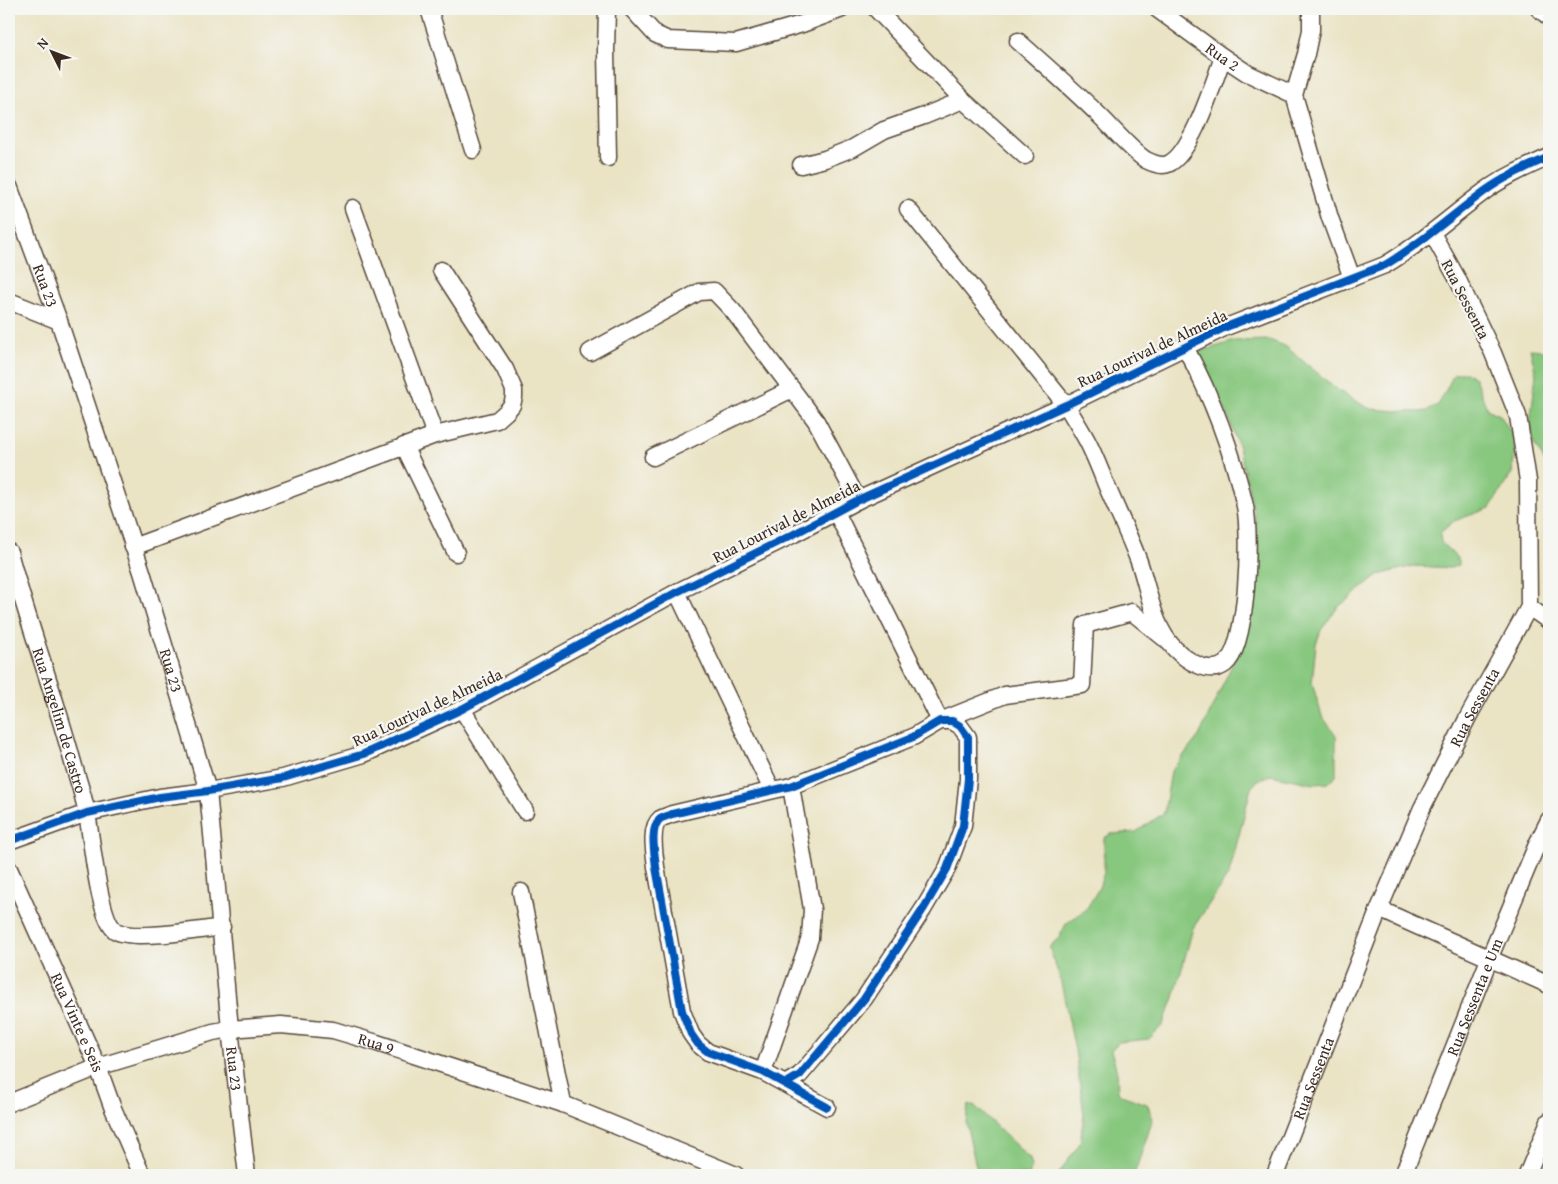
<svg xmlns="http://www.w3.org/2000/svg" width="1558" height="1184" font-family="'Gentium Book Plus',serif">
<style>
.green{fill:#87c77e;stroke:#61784e}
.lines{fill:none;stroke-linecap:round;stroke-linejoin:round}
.minor-casing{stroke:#554637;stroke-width:19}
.minor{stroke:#fff;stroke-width:16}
.cycleway-casing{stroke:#f6f6f2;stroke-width:11}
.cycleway{stroke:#0057b8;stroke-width:8}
.labels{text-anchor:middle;stroke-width:4.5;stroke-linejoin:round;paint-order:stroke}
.street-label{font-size:16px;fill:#3b2a1e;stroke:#f6f6f2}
</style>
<rect width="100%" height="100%" fill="#f6f6f2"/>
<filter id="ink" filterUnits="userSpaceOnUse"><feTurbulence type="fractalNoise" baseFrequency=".02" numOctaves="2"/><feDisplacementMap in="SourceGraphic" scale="10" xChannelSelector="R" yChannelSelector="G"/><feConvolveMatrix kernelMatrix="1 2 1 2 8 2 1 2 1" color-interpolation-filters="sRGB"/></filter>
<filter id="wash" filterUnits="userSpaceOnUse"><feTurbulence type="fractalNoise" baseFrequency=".0096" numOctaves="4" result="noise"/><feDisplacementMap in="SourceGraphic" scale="20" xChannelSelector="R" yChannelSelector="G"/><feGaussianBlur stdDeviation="1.12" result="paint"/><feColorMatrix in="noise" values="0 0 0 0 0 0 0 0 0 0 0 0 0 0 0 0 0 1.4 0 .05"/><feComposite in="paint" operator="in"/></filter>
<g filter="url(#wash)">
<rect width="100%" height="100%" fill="#eae3c4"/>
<!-- green -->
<g class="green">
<polygon points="1269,340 1285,346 1339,391 1370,409 1415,412 1427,411 1439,404 1454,374 1465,372 1475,378 1487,409 1500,415 1512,434 1515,452 1512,473 1490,508 1454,521 1440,533 1441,542 1459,560 1459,565 1451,568 1413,566 1379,575 1338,607 1321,630 1316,644 1312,683 1322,716 1336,735 1336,776 1328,783 1314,784 1271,775 1258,780 1251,788 1229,874 1193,928 1173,1001 1162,1026 1149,1039 1119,1042 1111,1050 1117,1072 1118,1091 1121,1095 1147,1104 1153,1119 1134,1175 1058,1175 1080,1143 1084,1114 1075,1050 1060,978 1049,947 1059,938 1066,924 1087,908 1099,888 1104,872 1104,838 1111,834 1136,832 1164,813 1171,771 1199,736 1245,637 1260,561 1254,513 1239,448 1227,413 1205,374 1187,356 1234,341"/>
<polygon points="1530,349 1541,350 1549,354 1549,468 1533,442 1530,424 1536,374"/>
<polygon points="974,1105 1030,1159 1032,1167 1029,1175 978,1175 966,1123 968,1106"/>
</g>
</g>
<g filter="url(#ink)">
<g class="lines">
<!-- minor casing -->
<g class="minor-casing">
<g id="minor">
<polyline points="429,9 473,150"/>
<polyline points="607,9 606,50 608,158"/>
<polyline points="632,9 655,34 668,40 736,43 802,24 842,9"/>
<polyline points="876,9 963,100 1025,156"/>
<path id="s1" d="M1157,9l66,48 24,16 47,22"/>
<polyline points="1311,9 1311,30 1306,54 1294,95 1330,218 1352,278"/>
<polyline points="1539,9 1549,17"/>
<path d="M1018,41c28,25 57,50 84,77 11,11 32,35 44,42 6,3 15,7 22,4 24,-10 46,-83 55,-107"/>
<polyline points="801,165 825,159 853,148 884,130 924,116 963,100"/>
<path id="s2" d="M9,186l50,135 83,251 66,219 22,238 17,146"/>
<polyline points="353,208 435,435"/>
<path d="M908,209l158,196c6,10 13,21 19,32 8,14 14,30 20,45 11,26 23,51 33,77 11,29 14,67 37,90 11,11 34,27 50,15 23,-17 26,-130 20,-158 -13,-56 -33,-109 -60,-159"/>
<polyline points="9,301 59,321"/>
<polyline points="590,352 699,292 714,291 733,311 816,421 858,500"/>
<polyline points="404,446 456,553"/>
<polyline points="653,457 792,389"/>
<polyline points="836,512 940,721 1005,695 1082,685 1085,625 1132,612 1164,638"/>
<polyline points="133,547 435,435 497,420 506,412 512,405 514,397 514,390 505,369 441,270"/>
<path id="s3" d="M9,552c19,71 45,140 64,211 5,17 11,34 14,51 5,23 11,106 29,117 17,10 84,-1 106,-4"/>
<polyline points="677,592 772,790"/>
<polyline points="1529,607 1549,621"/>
<polyline points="462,709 525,811"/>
<path d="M9,841l78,-28 73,-16 48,-6 75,-13 81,-24 98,-45 215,-117 117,-58 64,-34 208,-95 160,-78 159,-62c36,-21 66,-49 100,-74 19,-14 42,-24 64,-34"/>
<path id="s4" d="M9,869l89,198 14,39 30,69"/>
<polyline points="521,892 563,1104"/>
<polyline points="1379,909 1549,985"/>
<polyline points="763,1072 810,938 812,909 791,786"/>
<path d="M785,1084l15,-9 64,-76 60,-91 23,-39 16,-43 5,-47v-42l-8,-11 -8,-5h-12l-27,16 -122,49 -119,28c-4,2 -9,3 -12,5 -11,9 -5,36 -4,48l26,144 9,23 7,10 10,8 55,20 64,35"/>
<path id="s5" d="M9,1103l89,-36 115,-35 17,-3 51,-4 52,5 44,13 186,61 173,71"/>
<path id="s6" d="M1275,1175l104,-266 43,-101 46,-91 61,-110 -1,-126 -10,-65 -25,-63 -36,-75 -25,-45"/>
<path id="s7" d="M1403,1175l87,-218 48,-115 11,-22"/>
<polyline points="1527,1175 1549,1121"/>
</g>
</g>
<!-- minor -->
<use href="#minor" class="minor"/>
<!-- cycleway casing -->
<g class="cycleway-casing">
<g id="cycleway">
<path d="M9,841l78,-28 73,-16 48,-6 75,-13 81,-24 98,-45 215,-117 117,-58 64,-34 208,-95 160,-78 159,-62c36,-21 66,-49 100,-74 19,-14 42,-24 64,-34"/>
<path d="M785,1084l15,-9 64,-76 60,-91 23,-39 16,-43 5,-47v-42l-8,-11 -8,-5h-12l-27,16 -122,49 -119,28c-4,2 -9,3 -12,5 -11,9 -5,36 -4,48l26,144 9,23 7,10 10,8 55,20 64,35"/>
</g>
</g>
<!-- cycleway -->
<use href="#cycleway" class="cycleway"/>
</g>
</g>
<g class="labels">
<!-- street labels -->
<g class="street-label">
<text dy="6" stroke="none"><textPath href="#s1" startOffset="81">Rua 2</textPath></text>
<text dy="6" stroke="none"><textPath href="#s2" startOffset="106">Rua 23</textPath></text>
<text transform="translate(1466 299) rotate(63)" y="6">Rua Sessenta</text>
<text transform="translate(1152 348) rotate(-25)" y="6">Rua Lourival de Almeida</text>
<text transform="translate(786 521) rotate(-27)" y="6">Rua Lourival de Almeida</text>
<text dy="6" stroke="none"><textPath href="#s2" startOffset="511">Rua 23</textPath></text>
<text transform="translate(427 707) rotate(-25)" y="6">Rua Lourival de Almeida</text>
<text dy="6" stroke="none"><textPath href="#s6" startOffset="509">Rua Sessenta</textPath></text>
<text dy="6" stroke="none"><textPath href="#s3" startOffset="176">Rua Angelim de Castro</textPath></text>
<text dy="6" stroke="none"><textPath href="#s7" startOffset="192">Rua Sessenta e Um</textPath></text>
<text dy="6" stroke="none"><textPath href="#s4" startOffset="168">Rua Vinte e Seis</textPath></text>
<text dy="6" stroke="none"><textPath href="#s5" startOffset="382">Rua 9</textPath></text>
<text dy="6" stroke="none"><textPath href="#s2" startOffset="916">Rua 23</textPath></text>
<text dy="6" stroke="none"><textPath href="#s6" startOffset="104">Rua Sessenta</textPath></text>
</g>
</g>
<!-- margin -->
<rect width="1558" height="1184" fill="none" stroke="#f6f6f2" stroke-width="30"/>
<!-- north arrow -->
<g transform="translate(52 52) rotate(312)" stroke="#f6f6f2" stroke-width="4" paint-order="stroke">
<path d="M0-4L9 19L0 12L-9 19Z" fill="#3b2a1e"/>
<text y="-8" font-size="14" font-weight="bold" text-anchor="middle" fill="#3b2a1e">N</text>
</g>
</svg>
